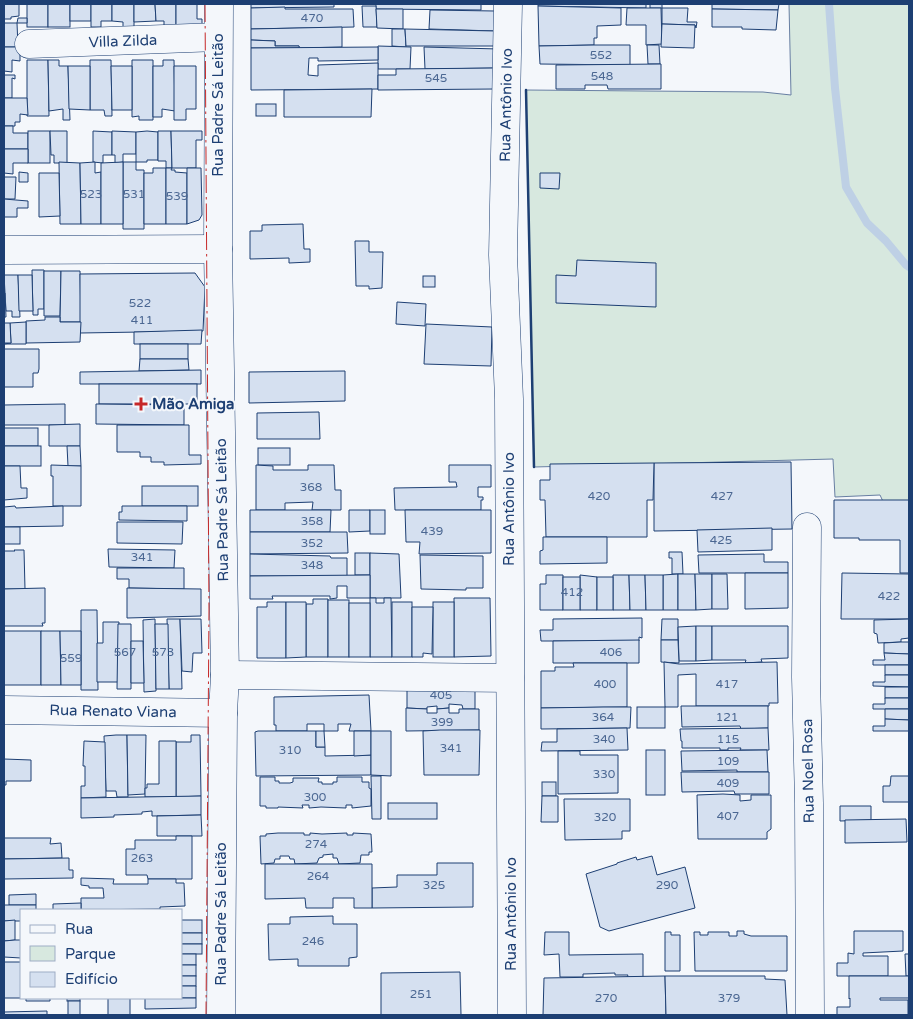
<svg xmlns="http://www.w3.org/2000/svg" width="913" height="1019" font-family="'Varela Round',sans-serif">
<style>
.green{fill:#d7e8df;stroke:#687fa3}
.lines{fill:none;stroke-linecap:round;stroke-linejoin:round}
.stream{stroke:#bed0e5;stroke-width:8}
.building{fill:#d5e0f0;stroke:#1d3f73}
.minor-casing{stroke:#1d3f73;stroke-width:29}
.minor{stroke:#f4f7fb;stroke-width:28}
.wall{stroke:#1d3f73;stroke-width:2.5}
.power{stroke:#c62828;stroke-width:1;stroke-dasharray:18 4 2.5 4;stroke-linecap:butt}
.poi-dot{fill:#c62828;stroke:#f4f7fb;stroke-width:2}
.labels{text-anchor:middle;stroke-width:4;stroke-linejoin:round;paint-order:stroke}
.number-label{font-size:12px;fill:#4b6792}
.street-label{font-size:15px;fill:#1d3f73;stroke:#f4f7fb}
.poi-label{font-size:15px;font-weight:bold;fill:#1d3f73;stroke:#f4f7fb;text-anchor:start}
</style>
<rect width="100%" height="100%" fill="#f4f7fb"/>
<!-- green -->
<polygon class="green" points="789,4 909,4 909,543 887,510 880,495 835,497 833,459 534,467 526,90 763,92 791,95"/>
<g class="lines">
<!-- stream -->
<polyline class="stream" points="829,4 835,88 846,187 867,223 886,241 906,265 909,267"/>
</g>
<!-- building -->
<g class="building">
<polygon points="4,4 19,4 19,16 11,17 11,19 4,19"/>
<rect x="27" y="4" width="21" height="23"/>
<rect x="48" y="4" width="22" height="23"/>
<rect x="70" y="4" width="21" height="17"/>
<polygon points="91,4 112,4 112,21 101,21 101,27 91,27"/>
<polygon points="112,4 134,4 134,27 123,27 123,22 112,21"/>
<polygon points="134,4 155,4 156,21 134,22"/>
<polygon points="155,4 176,4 176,26 164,26 164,21 156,21"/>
<polygon points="176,4 197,4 197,19 202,19 202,26 176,26"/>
<polygon points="251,4 334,4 334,7 251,8"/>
<polygon points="376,4 481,4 481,10 376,9"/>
<polygon points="538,4 646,4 646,8 538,6"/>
<rect x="650" y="4" width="12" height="4"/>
<polygon points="712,4 779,4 778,10 712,9"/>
<polygon points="362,6 376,6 377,27 363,27"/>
<polygon points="538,6 621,8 621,25 597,26 597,38 594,38 594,45 539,46"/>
<polygon points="285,7 285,9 353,9 354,27 251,29 251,8"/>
<polygon points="627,8 661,8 662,44 646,45 646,25 626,25"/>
<polygon points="662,8 688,8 687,22 697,22 696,28 695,25 662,24"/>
<polygon points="376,9 403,9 403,29 377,28"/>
<polygon points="712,9 778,10 776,30 742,29 742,27 712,27"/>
<polygon points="430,10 495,11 495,31 429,29"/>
<polygon points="18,18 27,18 27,23 17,23"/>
<polygon points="4,23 17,23 18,47 4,47"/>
<polygon points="662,24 695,25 694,48 661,47"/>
<polygon points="342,27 342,47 299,48 299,46 275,46 275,41 251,40 251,29"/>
<polygon points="392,29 405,29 406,47 392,46"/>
<polygon points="405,29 495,31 494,46 406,46"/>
<polygon points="251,40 275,41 275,46 299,46 299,48 251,48"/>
<polygon points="594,45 630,45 630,65 540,64 539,46"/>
<polygon points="647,45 659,45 660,64 648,64"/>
<polygon points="378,46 411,47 410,69 378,69"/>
<polygon points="4,47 20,47 20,61 12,60 12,72 4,71"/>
<polygon points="378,47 378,60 318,61 318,58 309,58 308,75 318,76 318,65 378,63 378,89 251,90 251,48"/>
<polygon points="424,47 499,49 498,68 425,69"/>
<polygon points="27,60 48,60 49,116 27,116"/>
<polygon points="48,60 59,60 59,66 68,66 70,120 63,120 63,109 49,111"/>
<polygon points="90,60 111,60 112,116 105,116 104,110 90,110"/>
<polygon points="132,60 153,60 153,120 139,120 139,116 132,117"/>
<polygon points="163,60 174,60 175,111 162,109 162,117 153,117 153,66 163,66"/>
<polygon points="661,64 661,89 608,89 607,85 585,85 585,89 556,89 556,65"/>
<polygon points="68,66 90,66 90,110 69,109"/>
<polygon points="111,66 132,66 132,110 112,110"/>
<polygon points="174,66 196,66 196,109 186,109 186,120 174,120"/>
<polygon points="494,68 494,89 378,90 378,75 396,75 396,69"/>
<polygon points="4,75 15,75 15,79 12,78 12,98 4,98"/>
<polygon points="372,89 371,117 284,117 284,90"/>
<polygon points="4,98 27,98 28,115 20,114 20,122 15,122 15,126 4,126"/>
<rect x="256" y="104" width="20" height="12"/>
<polygon points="4,126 13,126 13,133 28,133 28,149 4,149"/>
<rect x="28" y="131" width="22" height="32"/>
<polygon points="50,131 67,131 67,163 54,163 54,155 51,155"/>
<polygon points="93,131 112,132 112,155 103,155 103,163 93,162"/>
<polygon points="112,131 136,132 136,154 123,154 123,162 115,163 115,155 112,155"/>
<polygon points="147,131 158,132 158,160 147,160 147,162 136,162 136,132"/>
<polygon points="158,131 171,131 172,168 166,168 166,161 158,161"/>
<polygon points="171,131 202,131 202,140 196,140 196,168 172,168"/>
<polygon points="4,149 28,149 28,163 13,163 13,174 4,173"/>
<polygon points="59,162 80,163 81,224 60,224"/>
<polygon points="95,162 95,173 101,172 101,224 81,224 80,163"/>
<polygon points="123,162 136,162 136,170 144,170 144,229 123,229"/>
<polygon points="123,162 123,224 101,224 101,163"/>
<polygon points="153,168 166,168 166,224 144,224 144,173 153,173"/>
<polygon points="166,168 172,168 171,170 175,170 175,172 187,173 187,224 166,224"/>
<polygon points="187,168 201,168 202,215 199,220 187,224"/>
<polygon points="19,172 28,173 28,182 19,182"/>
<polygon points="39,173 59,173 60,216 39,217"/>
<polygon points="540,173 560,173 559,189 540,188"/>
<polygon points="4,177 16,177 15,199 4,199"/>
<polygon points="4,199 28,201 28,208 17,208 17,217 4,217"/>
<polygon points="303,224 304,249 310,249 310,262 289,263 289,258 250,259 250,231 262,231 262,225"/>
<polygon points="355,241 369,241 369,252 383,252 382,288 369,289 369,286 356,286"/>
<polygon points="577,260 656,263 656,307 556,303 556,275 576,276"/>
<polygon points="32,270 44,270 44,309 38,309 38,315 33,315"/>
<polygon points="44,271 61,271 60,316 44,316"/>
<polygon points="61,271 80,271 81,322 60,322"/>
<polygon points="195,273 205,287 203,331 80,333 80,274"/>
<polygon points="4,275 18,275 20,317 12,317 12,311 6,311"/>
<polygon points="18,275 32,275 33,311 19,311"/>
<rect x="423" y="276" width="12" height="11"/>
<polygon points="4,293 5,293 6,317 4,317"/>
<polygon points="397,302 426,304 425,326 396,324"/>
<polygon points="45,317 60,317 60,322 81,322 80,342 26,343 26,321 45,320"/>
<polygon points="26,322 26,344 4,344 11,343 10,323"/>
<polygon points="4,323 10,323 11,343 4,343"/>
<polygon points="426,324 492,327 491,366 424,364"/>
<polygon points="202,330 201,344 134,344 134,332"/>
<rect x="140" y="344" width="48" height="15"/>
<polygon points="4,349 39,349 39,369 38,373 33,373 33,387 4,387"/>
<polygon points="140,359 188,359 189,370 139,371"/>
<polygon points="201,370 201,384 80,384 80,372"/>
<polygon points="345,371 345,401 249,403 249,372"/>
<rect x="99" y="384" width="98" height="20"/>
<polygon points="65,404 65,425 4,425 4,405"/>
<polygon points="96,404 184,405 184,425 96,424"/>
<polygon points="319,412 320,439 257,439 257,413"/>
<polygon points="80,424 80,446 49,446 49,425"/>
<polygon points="117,425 189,425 189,455 201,455 201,464 164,465 164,462 151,462 151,457 140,457 140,452 117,452"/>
<rect x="4" y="428" width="34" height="18"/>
<rect x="4" y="446" width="37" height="20"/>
<polygon points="67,446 80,446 81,466 68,466"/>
<rect x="258" y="448" width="32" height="17"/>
<polygon points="791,462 792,529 654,531 654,463"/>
<polygon points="654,463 653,500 647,500 647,537 546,537 545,500 540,500 540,480 550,480 550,464"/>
<polygon points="51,465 81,466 81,506 53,506 53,476 51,476"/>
<polygon points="256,465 273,466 273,470 308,470 308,465 334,465 335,490 341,490 341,510 312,510 313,502 285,503 285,510 256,510"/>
<polygon points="449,465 491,465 491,487 478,487 478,497 483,497 483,500 481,500 481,510 395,510 394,488 457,487 456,482 449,482"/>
<polygon points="4,466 20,466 21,488 27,488 27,498 4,500"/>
<rect x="142" y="486" width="56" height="20"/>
<polygon points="834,500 909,500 909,573 900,573 900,540 859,540 859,538 834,538"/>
<polygon points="15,506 16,508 63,506 63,526 4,527 4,507"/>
<polygon points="122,506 187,506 187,521 119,520 119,512 122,512"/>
<polygon points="250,510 331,510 330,532 250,532"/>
<polygon points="349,510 370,510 370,531 349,532"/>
<rect x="370" y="510" width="15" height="24"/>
<polygon points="405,510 491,510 491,553 419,554 420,542 406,542"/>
<polygon points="117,522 183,522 182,544 117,543"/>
<rect x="4" y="527" width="16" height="17"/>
<polygon points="772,528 772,550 698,552 697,530"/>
<polygon points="250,532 347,532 348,553 250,554"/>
<polygon points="543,537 607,537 607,563 540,564 540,551 543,550"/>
<polygon points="108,549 175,550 174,568 109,567"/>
<polygon points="14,550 24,550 25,589 4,589 4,551 15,551"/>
<polygon points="669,552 682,552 683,574 672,574 672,558 669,558"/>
<rect x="355" y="553" width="15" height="22"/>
<polygon points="370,553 399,554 401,598 370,598"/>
<polygon points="250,554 330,556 331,558 347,558 347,576 250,576"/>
<polygon points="764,554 764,562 788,562 788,573 699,573 698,555"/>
<polygon points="420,555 483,556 483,588 466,588 466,590 421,589"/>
<polygon points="117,568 184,568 184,589 129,588 129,579 117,579"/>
<polygon points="745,573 788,573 788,608 745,609"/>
<polygon points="842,573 909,574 909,619 841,619"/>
<polygon points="678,574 678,610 663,610 663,575"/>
<polygon points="678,574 695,574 696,610 678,610"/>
<polygon points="695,574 712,574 712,609 696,610"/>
<polygon points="712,574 727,574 728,609 712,609"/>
<polygon points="370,575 370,598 347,598 347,586 337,586 337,598 330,599 330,596 272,596 273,599 250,599 250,576"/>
<polygon points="546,575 563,575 563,610 540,610 540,584 546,584"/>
<polygon points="580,575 597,577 597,610 580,610"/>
<polygon points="613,575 629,575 630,610 613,610"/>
<polygon points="629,575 645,575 646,610 630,610"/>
<polygon points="645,575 663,575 663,610 646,610"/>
<rect x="563" y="577" width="17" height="33"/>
<rect x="597" y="577" width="16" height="33"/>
<polygon points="45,588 45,623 42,623 43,626 4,626 4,589"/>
<polygon points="127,588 201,589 201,616 127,618"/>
<polygon points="370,598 376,598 376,603 384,603 384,598 391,598 392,657 370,657"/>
<polygon points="454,598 490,598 491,656 454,657"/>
<polygon points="313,599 328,599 328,657 306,657 306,604 313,604"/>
<rect x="328" y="600" width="21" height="57"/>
<polygon points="267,602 286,602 286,658 257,658 257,607 267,607"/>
<polygon points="286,602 306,602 306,657 286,658"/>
<rect x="392" y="602" width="20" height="55"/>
<rect x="433" y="602" width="21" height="55"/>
<rect x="349" y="603" width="21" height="54"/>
<polygon points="412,607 433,607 432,654 423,653 423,657 412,657"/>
<polygon points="81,610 97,610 98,690 81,690"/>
<polygon points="642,618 642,638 639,637 639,641 541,641 540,630 553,630 553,619"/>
<polygon points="155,619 156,689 156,691 144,692 143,620"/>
<polygon points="167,619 180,619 182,689 169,689"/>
<polygon points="180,619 201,619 202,653 193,653 192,672 182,671"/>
<polygon points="662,619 678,619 678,640 661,640"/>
<polygon points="909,619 909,638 901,639 901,642 878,643 877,634 874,633 874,620"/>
<polygon points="103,622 119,622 118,682 97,682 97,643 103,643"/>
<polygon points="118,624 131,624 131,689 117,689"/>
<polygon points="155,624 168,624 169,689 156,689"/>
<polygon points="696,626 696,661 679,661 678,627"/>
<polygon points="696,626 712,626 712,660 696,661"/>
<polygon points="712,626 788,626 788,658 761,659 762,662 745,663 746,660 712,660"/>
<rect x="4" y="631" width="37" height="54"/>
<polygon points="41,631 60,631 61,685 41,685"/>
<polygon points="60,631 81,631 81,685 61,685"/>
<polygon points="639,640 639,663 553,663 553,641"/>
<polygon points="661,640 678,640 679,663 661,662"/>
<polygon points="131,641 143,641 144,683 131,683"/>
<polygon points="901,642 909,642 909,654 884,653 884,643"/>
<polygon points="884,653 909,654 909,665 873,665 873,660 885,660"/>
<polygon points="664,662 679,664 777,662 778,703 769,703 769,706 696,706 696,674 678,675 678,707 665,707"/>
<polygon points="573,663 627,663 627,707 541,708 541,671 555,671 555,667 574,667"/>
<rect x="885" y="665" width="24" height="10"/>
<polygon points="885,675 909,675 909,687 873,686 873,682 885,682"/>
<polygon points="407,686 475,686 475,709 463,709 462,705 449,704 449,708 437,709 437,706 427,707 427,709 407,708"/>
<rect x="885" y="687" width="24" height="11"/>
<polygon points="369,695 371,731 349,731 351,724 338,724 338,731 324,731 324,724 307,724 307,731 276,731 276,725 274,725 274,697"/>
<polygon points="885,698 909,698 909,709 873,709 873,704 885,704"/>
<polygon points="681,706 768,706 768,728 741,729 740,726 682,727"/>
<polygon points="603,707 631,707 630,728 541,729 541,708"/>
<rect x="637" y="707" width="28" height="21"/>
<polygon points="406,708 427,709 427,713 437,713 437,709 449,708 449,713 459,713 459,709 479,709 479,730 406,731"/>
<polygon points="885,709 909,709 909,720 885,719"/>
<polygon points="885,719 909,720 909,731 873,731 873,726 885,726"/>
<polygon points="627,728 628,750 541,751 542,742 557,742 557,729"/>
<polygon points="768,728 769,750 740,750 741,748 728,748 728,750 720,750 720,748 682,748 682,741 681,741 680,729"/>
<polygon points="440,730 480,730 479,775 424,775 423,731"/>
<polygon points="258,731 316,731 316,747 325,747 325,756 371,755 371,775 256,776 255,732"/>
<polygon points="316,731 324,731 325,747 316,747"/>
<polygon points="354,731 371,731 371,755 354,756"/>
<polygon points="371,731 391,731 391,776 371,775"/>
<polygon points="116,735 127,735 128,797 117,797 116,791 106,791 104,736"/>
<polygon points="127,735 146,735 145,794 128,795"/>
<polygon points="191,735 200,735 201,796 176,797 176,742 191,742"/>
<polygon points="84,741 105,742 106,797 81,798 81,786 85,786 85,766 83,766"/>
<polygon points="159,741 176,741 176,797 145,797 145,788 147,788 147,784 159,784"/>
<rect x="646" y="750" width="19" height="45"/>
<polygon points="767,750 768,772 737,772 737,770 682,771 681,751"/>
<polygon points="558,751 580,751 580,755 618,755 618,793 558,794"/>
<polygon points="4,759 31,760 31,781 6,781 6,785 4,785"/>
<polygon points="681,772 769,772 769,794 735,794 734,791 682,792"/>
<polygon points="371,776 381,776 381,819 372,819"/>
<polygon points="891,776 909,776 909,802 883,802 883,786 890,786"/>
<polygon points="260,777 275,777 275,781 279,781 279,783 290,783 293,782 293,778 319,778 318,782 322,782 322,784 333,784 333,782 337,782 337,777 362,777 362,782 369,782 369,788 371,789 371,806 352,808 352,805 346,805 346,808 321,807 309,808 309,805 302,805 303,808 278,807 278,808 266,808 266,806 260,806"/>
<rect x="542" y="782" width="14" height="14"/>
<polygon points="723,794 740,795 740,801 751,800 751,795 771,795 771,829 767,832 767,839 698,839 697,795"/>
<polygon points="201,796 201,815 152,816 152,811 142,812 142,814 114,815 114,817 81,818 81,798"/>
<polygon points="542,796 558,796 558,822 541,822"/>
<polygon points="564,799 630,799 630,831 622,831 622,839 565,840"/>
<rect x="388" y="803" width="49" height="16"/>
<polygon points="840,806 871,806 871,820 840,821"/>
<polygon points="201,815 202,836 157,836 157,816"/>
<polygon points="906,819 907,842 845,843 845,820"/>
<polygon points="278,833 304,833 304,835 310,835 310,833 322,834 347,833 347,835 353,835 353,833 371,834 372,852 369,852 369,855 361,855 360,863 339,864 337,858 333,858 333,854 323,855 323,857 319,858 317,863 295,864 294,859 290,859 289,856 280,856 280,859 275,859 274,863 261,864 260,836 266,836 266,834"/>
<polygon points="176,836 192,836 192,879 148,879 147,875 126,875 126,849 135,849 135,840 176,840"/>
<polygon points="4,838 51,838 50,844 61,843 62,858 4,859"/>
<polygon points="652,856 657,875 685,867 695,908 609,931 600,927 586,874 617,864 617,863 636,857 637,860"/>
<polygon points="69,858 69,870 73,870 73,878 4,879 4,859"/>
<polygon points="437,863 473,863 473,907 372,908 372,888 397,887 397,875 437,875"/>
<polygon points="265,864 372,864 372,908 354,908 354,898 333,898 333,908 306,908 305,898 265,899"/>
<polygon points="81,878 114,879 113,884 148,884 148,879 176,879 176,883 184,883 185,906 160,907 160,909 81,910 81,898 104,898 103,888 89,888 89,886 81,885"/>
<polygon points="36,894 36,905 9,905 9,895"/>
<polygon points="81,903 81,910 53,910 53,904"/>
<polygon points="4,905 36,905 36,910 21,910 21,921 4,921"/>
<polygon points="333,916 333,924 357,924 357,957 349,958 349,966 298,966 298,959 269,960 268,924 290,924 290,917"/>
<polygon points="15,920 15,940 4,941 4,921"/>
<rect x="181" y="920" width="21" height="13"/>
<polygon points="737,931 744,931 744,934 751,936 787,936 787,971 695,971 694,932 700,932 700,935 708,935 708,932 729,932 729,936 737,936"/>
<polygon points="854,931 903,931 903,951 863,953 863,956 888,956 888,976 837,976 837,963 848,963 848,953 854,954"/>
<polygon points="545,932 569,932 569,955 643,954 643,977 627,977 628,975 615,975 615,973 583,974 583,977 560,977 559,954 544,955"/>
<polygon points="665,932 671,932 671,935 680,935 680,971 665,971"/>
<rect x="181" y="933" width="21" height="11"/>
<polygon points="15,940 21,940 21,958 4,957 4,941"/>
<rect x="181" y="944" width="21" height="10"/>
<rect x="181" y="954" width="15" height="11"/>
<polygon points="905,954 909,954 909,976 906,976"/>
<polygon points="4,962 21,962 21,998 50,998 50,1001 26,1001 26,998 4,998"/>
<rect x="181" y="965" width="15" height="11"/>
<polygon points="460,972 461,1015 381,1015 381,973"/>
<rect x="181" y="976" width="15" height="10"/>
<polygon points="665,976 666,1015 543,1015 544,978"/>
<polygon points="665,976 765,976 765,979 785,980 787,1015 666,1015"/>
<polygon points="849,976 909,976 909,998 880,998 880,1000 908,1000 908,1015 837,1015 837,1007 850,1007 850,998 849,999"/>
<polygon points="181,986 196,986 196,998 145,998 181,998"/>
<rect x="67" y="998" width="13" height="3"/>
<rect x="108" y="998" width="22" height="17"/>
<polygon points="145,998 196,998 196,1008 145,1009"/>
<rect x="68" y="1001" width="12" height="14"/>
<polygon points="47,1011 47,1015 4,1015 4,1012"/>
</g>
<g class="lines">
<!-- minor casing -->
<g class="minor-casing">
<g id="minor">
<polyline points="219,4 218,249 225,675 223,713 221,1015"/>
<polyline points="508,4 503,255 509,399 512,1015"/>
<polyline points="29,44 218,37"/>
<polyline points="4,250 218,249"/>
<polyline points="807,527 806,677 809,803 810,1015"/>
<polyline points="225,675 510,678"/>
<polyline points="4,710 223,713"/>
</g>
</g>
<!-- minor -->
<use href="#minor" class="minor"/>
<!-- wall -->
<polyline class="wall" points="526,90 534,467"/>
<!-- power -->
<polyline class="power" points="205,4 209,610 206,1015"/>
</g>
<!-- markers -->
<path class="poi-dot" d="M138.5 396.5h5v5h5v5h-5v5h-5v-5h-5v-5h5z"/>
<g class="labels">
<!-- number labels -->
<g class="number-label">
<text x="312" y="22">470</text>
<text x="601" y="59">552</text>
<text x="602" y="80">548</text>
<text x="436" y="82">545</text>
<text x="91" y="198">523</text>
<text x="134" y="198">531</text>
<text x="177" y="200">539</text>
<text x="140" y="307">522</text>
<text x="142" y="324">411</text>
<text x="311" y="491">368</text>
<text x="599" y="500">420</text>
<text x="722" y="500">427</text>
<text x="312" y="525">358</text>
<text x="432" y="535">439</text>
<text x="721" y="544">425</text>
<text x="312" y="547">352</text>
<text x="142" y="561">341</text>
<text x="312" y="569">348</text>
<text x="572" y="596">412</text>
<text x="889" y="600">422</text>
<text x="125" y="656">567</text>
<text x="163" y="656">573</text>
<text x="611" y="656">406</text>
<text x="71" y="662">559</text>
<text x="605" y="688">400</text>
<text x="727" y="688">417</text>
<text x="441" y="699">405</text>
<text x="603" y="721">364</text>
<text x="727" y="721">121</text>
<text x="442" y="726">399</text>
<text x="604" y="743">340</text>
<text x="728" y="743">115</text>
<text x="451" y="752">341</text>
<text x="290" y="754">310</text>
<text x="728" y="765">109</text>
<text x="604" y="778">330</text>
<text x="728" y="787">409</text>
<text x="315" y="801">300</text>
<text x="728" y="820">407</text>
<text x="605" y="821">320</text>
<text x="316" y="848">274</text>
<text x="142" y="862">263</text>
<text x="318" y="880">264</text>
<text x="434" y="889">325</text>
<text x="667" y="889">290</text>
<text x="313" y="945">246</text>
<text x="421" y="998">251</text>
<text x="606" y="1002">270</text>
<text x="729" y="1002">379</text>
</g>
<!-- street labels -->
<g class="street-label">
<text transform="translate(123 41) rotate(-2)" y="5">Villa Zilda</text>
<text transform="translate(218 105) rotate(-90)" y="5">Rua Padre Sá Leitão</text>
<text transform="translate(506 105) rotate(-89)" y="5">Rua Antônio Ivo</text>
<text transform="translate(509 509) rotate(-90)" y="5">Rua Antônio Ivo</text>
<text transform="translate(222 510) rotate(-91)" y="5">Rua Padre Sá Leitão</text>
<text transform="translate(113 711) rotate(1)" y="5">Rua Renato Viana</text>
<text transform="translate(808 771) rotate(-91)" y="5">Rua Noel Rosa</text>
<text transform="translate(221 914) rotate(-90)" y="5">Rua Padre Sá Leitão</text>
<text transform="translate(511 914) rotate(-90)" y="5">Rua Antônio Ivo</text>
</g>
<!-- poi labels -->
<g class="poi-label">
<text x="152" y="409">Mão Amiga</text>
</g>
</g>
<!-- border -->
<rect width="913" height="1019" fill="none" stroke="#1d3f73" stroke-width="10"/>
<!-- legend -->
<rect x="20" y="909" width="162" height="90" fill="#f4f7fb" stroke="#9eadc5"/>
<rect x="30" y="925" width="25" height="8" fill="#f4f7fb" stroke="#9eadc5"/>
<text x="65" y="934" font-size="15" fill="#1d3f73">Rua</text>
<rect x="30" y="946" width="25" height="15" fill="#d7e8df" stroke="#9eadc5"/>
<text x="65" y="959" font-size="15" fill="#1d3f73">Parque</text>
<rect x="30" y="972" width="25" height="15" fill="#d5e0f0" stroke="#9eadc5"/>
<text x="65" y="984" font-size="15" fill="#1d3f73">Edifício</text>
</svg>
